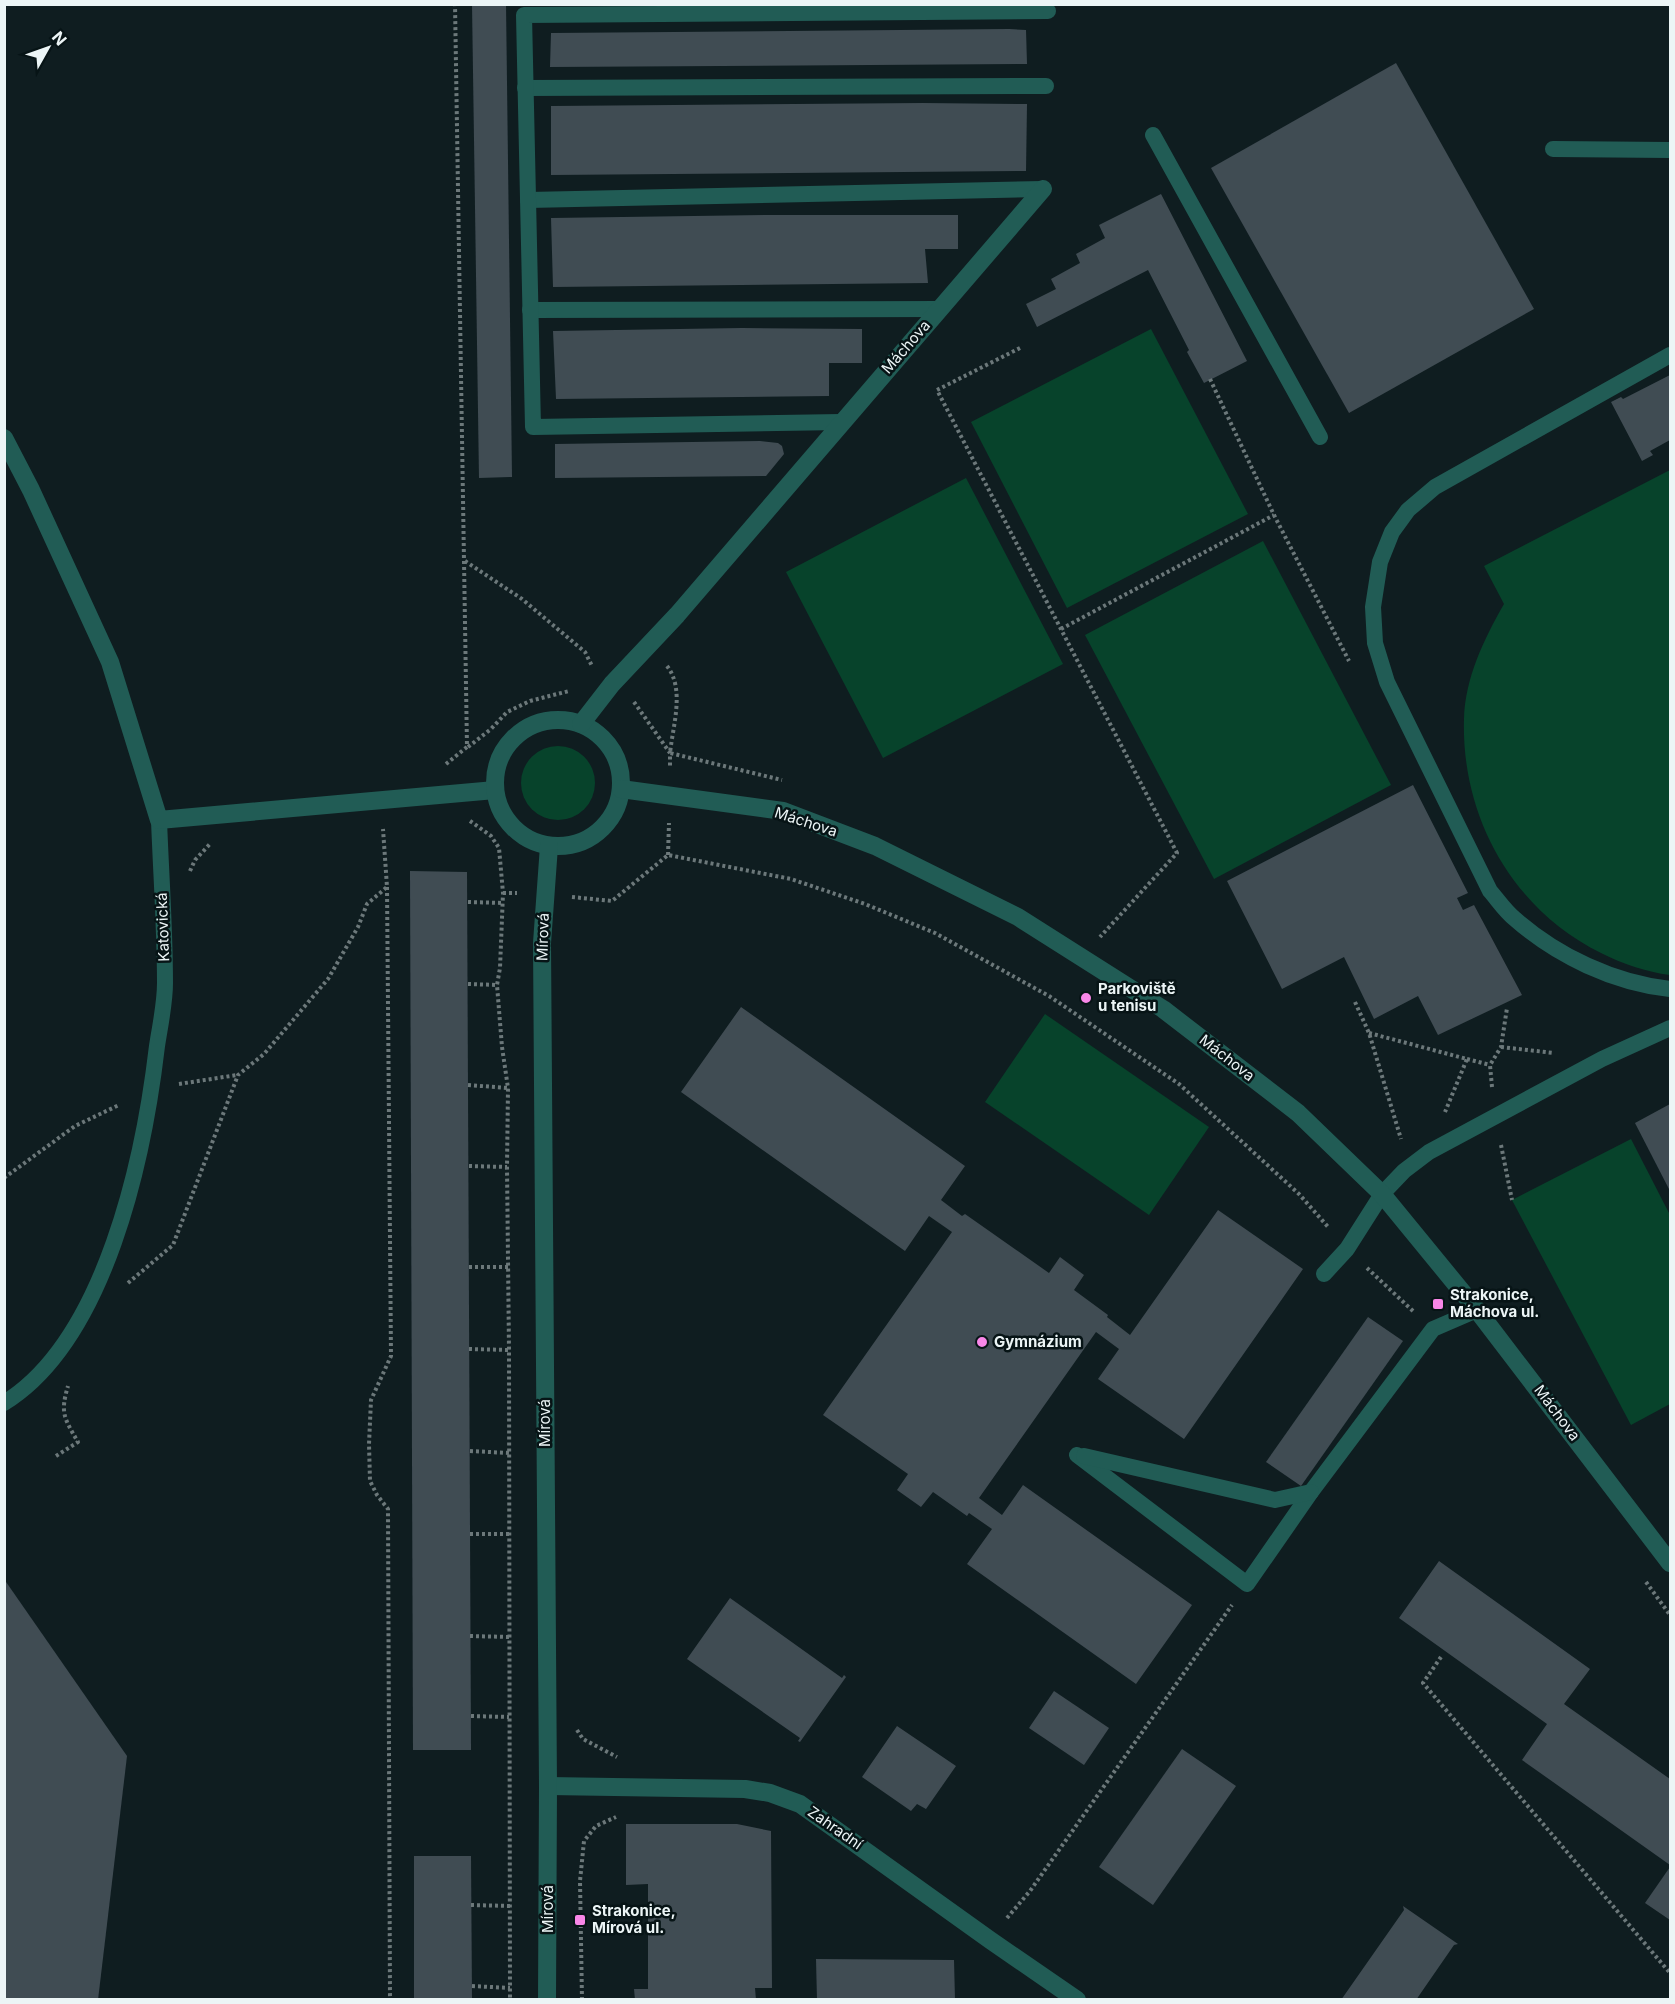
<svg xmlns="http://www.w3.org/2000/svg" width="1675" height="2004" font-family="Inter,sans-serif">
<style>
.green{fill:#07432b}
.building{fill:#404c53}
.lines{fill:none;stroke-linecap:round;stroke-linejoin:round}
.path{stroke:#6c787a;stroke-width:4;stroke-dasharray:3 3;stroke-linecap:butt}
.service{stroke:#215c55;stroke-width:16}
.minor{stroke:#215c55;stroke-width:18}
.poi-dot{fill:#f987e8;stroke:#071416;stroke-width:2}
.labels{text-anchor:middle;stroke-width:5;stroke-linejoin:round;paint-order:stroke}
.street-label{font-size:15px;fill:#ecf5f6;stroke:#071416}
.poi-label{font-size:15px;font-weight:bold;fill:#ecf5f6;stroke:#071416;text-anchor:start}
</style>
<rect width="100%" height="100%" fill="#0f1d20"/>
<!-- green -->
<g class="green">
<polygon points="1151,329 1248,514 1067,608 971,422"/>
<path d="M1670,470v505c-24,-3 -47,-11 -69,-22 -88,-43 -140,-136 -137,-234 1,-41 20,-80 40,-115l-20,-38z"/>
<polygon points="966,478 1063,664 883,758 786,572"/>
<polygon points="1263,541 1391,785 1214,879 1085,635"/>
<circle cx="558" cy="783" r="37"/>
<polygon points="1045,1014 1209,1127 1149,1215 985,1102"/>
<polygon points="1631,1139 1670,1215 1670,1404 1631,1425 1512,1200"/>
</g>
<!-- building -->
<g class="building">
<polygon points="472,4 506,4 512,477 479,478"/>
<polygon points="1009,29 1026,30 1027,64 550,67 551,33"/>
<polygon points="1396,63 1534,309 1349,413 1211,168"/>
<polygon points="923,103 1027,104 1026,171 551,175 551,106"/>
<polygon points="1161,194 1247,361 1204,383 1187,352 1189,350 1148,270 1037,327 1026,304 1056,289 1051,279 1080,263 1076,254 1105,238 1099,225"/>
<polygon points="770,215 958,215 958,249 925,249 928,283 553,287 551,218"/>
<polygon points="742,328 862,329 862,363 829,363 829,396 556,399 553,331"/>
<polygon points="1670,375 1670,440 1650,451 1653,455 1642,461 1611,402 1621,397 1623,399"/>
<polygon points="760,441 778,443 782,446 784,454 766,476 555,478 555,444"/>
<polygon points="1413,785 1468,893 1457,898 1463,910 1474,905 1522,995 1438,1035 1418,996 1374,1019 1344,957 1282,989 1227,881"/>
<polygon points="410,871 467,872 471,1750 413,1750"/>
<polygon points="741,1007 965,1166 941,1200 962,1216 965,1214 1049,1273 1060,1257 1084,1275 1074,1290 1108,1315 1107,1317 1130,1335 1218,1210 1303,1269 1184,1439 1098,1379 1119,1349 1096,1332 979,1498 1002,1515 1023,1485 1192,1605 1136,1684 967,1564 992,1529 969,1513 967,1516 933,1492 921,1507 897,1490 908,1474 823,1415 952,1232 929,1216 905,1251 681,1092"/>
<polygon points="1670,1104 1670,1191 1635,1123"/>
<polygon points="1368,1317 1403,1341 1301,1486 1266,1462"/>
<polygon points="1439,1561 1590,1669 1564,1704 1670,1779 1670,1865 1522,1760 1547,1724 1399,1618"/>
<polygon points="4,1579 127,1756 98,2000 4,2000"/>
<polygon points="730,1598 842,1678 844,1675 846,1677 800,1742 798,1741 800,1738 687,1659"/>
<polygon points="1054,1691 1109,1728 1084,1765 1029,1728"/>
<polygon points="897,1726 956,1766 926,1809 917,1804 911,1811 862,1777"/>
<polygon points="1182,1749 1236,1786 1153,1905 1099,1867"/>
<polygon points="626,1824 737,1824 771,1831 772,1988 755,1988 756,2000 635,2000 634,1989 648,1989 648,1884 626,1885"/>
<polygon points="414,1856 471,1856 472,2000 414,2000"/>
<polygon points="1670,1867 1670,1920 1645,1903"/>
<polygon points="1403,1906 1458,1944 1454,1945 1416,2000 1341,2000 1404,1910"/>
<polygon points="816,1959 954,1960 955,2000 817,2000"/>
</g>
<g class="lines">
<!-- path -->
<g class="path">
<polyline points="1020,348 937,390 1177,853 1100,937"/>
<polyline points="1210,379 1274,515 1349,661"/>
<polyline points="465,561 522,599 585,652 592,666"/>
<polyline points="1061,629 1274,515"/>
<path d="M667,666c18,23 6,59 3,87l112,27"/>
<polyline points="634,702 670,753 670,767"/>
<polyline points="468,747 491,729 507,712 530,701 569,691"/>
<polyline points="446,764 467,747 455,4"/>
<polyline points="470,821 491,836 499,848 503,893 500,968 497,985 502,1047 508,1088 507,1167 509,1350 510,2000"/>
<polyline points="668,855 669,823"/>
<polyline points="190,871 195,860 210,844"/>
<polyline points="387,887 391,1356 371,1400 369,1444 370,1481 377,1495 388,1509 390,2000"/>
<polyline points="503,893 517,893"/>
<polyline points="572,897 612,901 668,855 791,879 865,904 935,933 1049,996 1179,1084 1299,1194 1329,1228"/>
<polyline points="468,902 503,903"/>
<polyline points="468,984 497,985"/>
<polyline points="1355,1002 1369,1033 1401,1139"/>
<polyline points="1369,1033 1467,1059 1445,1112"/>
<polyline points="1501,1047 1554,1053"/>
<polyline points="1467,1059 1490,1065"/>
<polyline points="179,1084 237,1075"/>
<polyline points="468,1085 508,1088"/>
<polyline points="1492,1087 1490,1065 1501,1047 1507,1008"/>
<polyline points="1501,1145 1512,1200"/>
<polyline points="469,1166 507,1167"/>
<polyline points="4,1178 75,1126 119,1105"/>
<polyline points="469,1267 508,1267"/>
<polyline points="1367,1268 1414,1312"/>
<polyline points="128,1283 173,1245 238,1075 264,1054 328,979 358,927 367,904 387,887 383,829"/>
<polyline points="469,1349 509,1350"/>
<polyline points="470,1451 509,1453"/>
<path d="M56,1456l22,-14c-14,-24 -18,-29 -10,-56"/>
<polyline points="470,1534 509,1534"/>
<polyline points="1646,1582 1670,1615"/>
<polyline points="470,1636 509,1637"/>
<polyline points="1441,1657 1423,1683 1670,1973"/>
<polyline points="471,1716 509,1717"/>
<polyline points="577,1730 583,1739 617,1757"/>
<polyline points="471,1905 510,1906"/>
<polyline points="1007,1918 1030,1891 1232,1605"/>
<polyline points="472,1986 510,1988"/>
<polyline points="582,2000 580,1881 584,1841 596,1826 616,1817"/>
</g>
<!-- service -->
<g class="service">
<polyline points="525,88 1046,86"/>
<polyline points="1153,135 1320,437"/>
<polyline points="1553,149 1670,150"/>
<polyline points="528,200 1043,189"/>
<polyline points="530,310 939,309"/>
<path d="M1670,355l-235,132 -27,23 -16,22 -12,30 -7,45 2,36 12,39 103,209c8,9 15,20 25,28 42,37 99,64 155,70"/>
<polyline points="841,422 533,427 524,15 1048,11"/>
<polyline points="1324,1274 1347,1249 1382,1194 1404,1171 1429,1152 1602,1059 1670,1028"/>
<path d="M4,1403c102,-63 140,-246 153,-357 3,-20 8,-42 8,-63 0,-54 -4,-109 -6,-163"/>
<polyline points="1077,1455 1247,1584 1311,1492 1433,1329 1477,1310"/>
<polyline points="1084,1456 1275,1500 1311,1492"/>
</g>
<!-- minor -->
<g class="minor">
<polyline points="4,438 31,490 110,662 159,820 495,790"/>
<circle cx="558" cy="783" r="63"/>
<polyline points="581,724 612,684 677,615 1043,189"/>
<polyline points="621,789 783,811 875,846 1018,917 1163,1009 1298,1113 1382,1194 1477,1310 1670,1563"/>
<polyline points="548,1786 745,1789 770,1793 800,1804 990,1940 1077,2000"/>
<polyline points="547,2000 548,1786 542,943 549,846"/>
</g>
</g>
<!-- markers -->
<g class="poi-dot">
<circle cx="1086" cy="998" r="6"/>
<rect x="1432" y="1298" width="12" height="12" rx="3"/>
<circle cx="982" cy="1342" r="6"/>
<rect x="574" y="1914" width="12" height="12" rx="3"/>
</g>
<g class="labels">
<!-- street labels -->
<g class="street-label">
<text transform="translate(906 347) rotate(-49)" y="5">Máchova</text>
<text transform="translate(806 822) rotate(18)" y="5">Máchova</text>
<text transform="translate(163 927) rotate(-92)" y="5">Katovická</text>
<text transform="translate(543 937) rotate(-88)" y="5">Mírová</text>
<text transform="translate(1227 1058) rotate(38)" y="5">Máchova</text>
<text transform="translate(1557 1413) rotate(53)" y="5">Máchova</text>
<text transform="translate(545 1423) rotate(-90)" y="5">Mírová</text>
<text transform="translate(835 1828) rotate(35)" y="5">Zahradní</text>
<text transform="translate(548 1909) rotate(-90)" y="5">Mírová</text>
</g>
<!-- poi labels -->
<g class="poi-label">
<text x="1098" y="994">Parkoviště<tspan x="1098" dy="17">u tenisu</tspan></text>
<text x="1450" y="1300">Strakonice,<tspan x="1450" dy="17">Máchova ul.</tspan></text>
<text x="994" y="1347">Gymnázium</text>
<text x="592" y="1916">Strakonice,<tspan x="592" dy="17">Mírová ul.</tspan></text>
</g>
</g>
<!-- border -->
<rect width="1675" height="2004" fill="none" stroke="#ecf5f6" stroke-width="12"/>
<!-- north arrow -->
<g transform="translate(48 48) rotate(50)" stroke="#071416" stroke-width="4.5" paint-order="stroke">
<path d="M0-4.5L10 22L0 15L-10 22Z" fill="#ecf5f6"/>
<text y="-9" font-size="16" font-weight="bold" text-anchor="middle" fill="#ecf5f6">N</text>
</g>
</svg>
